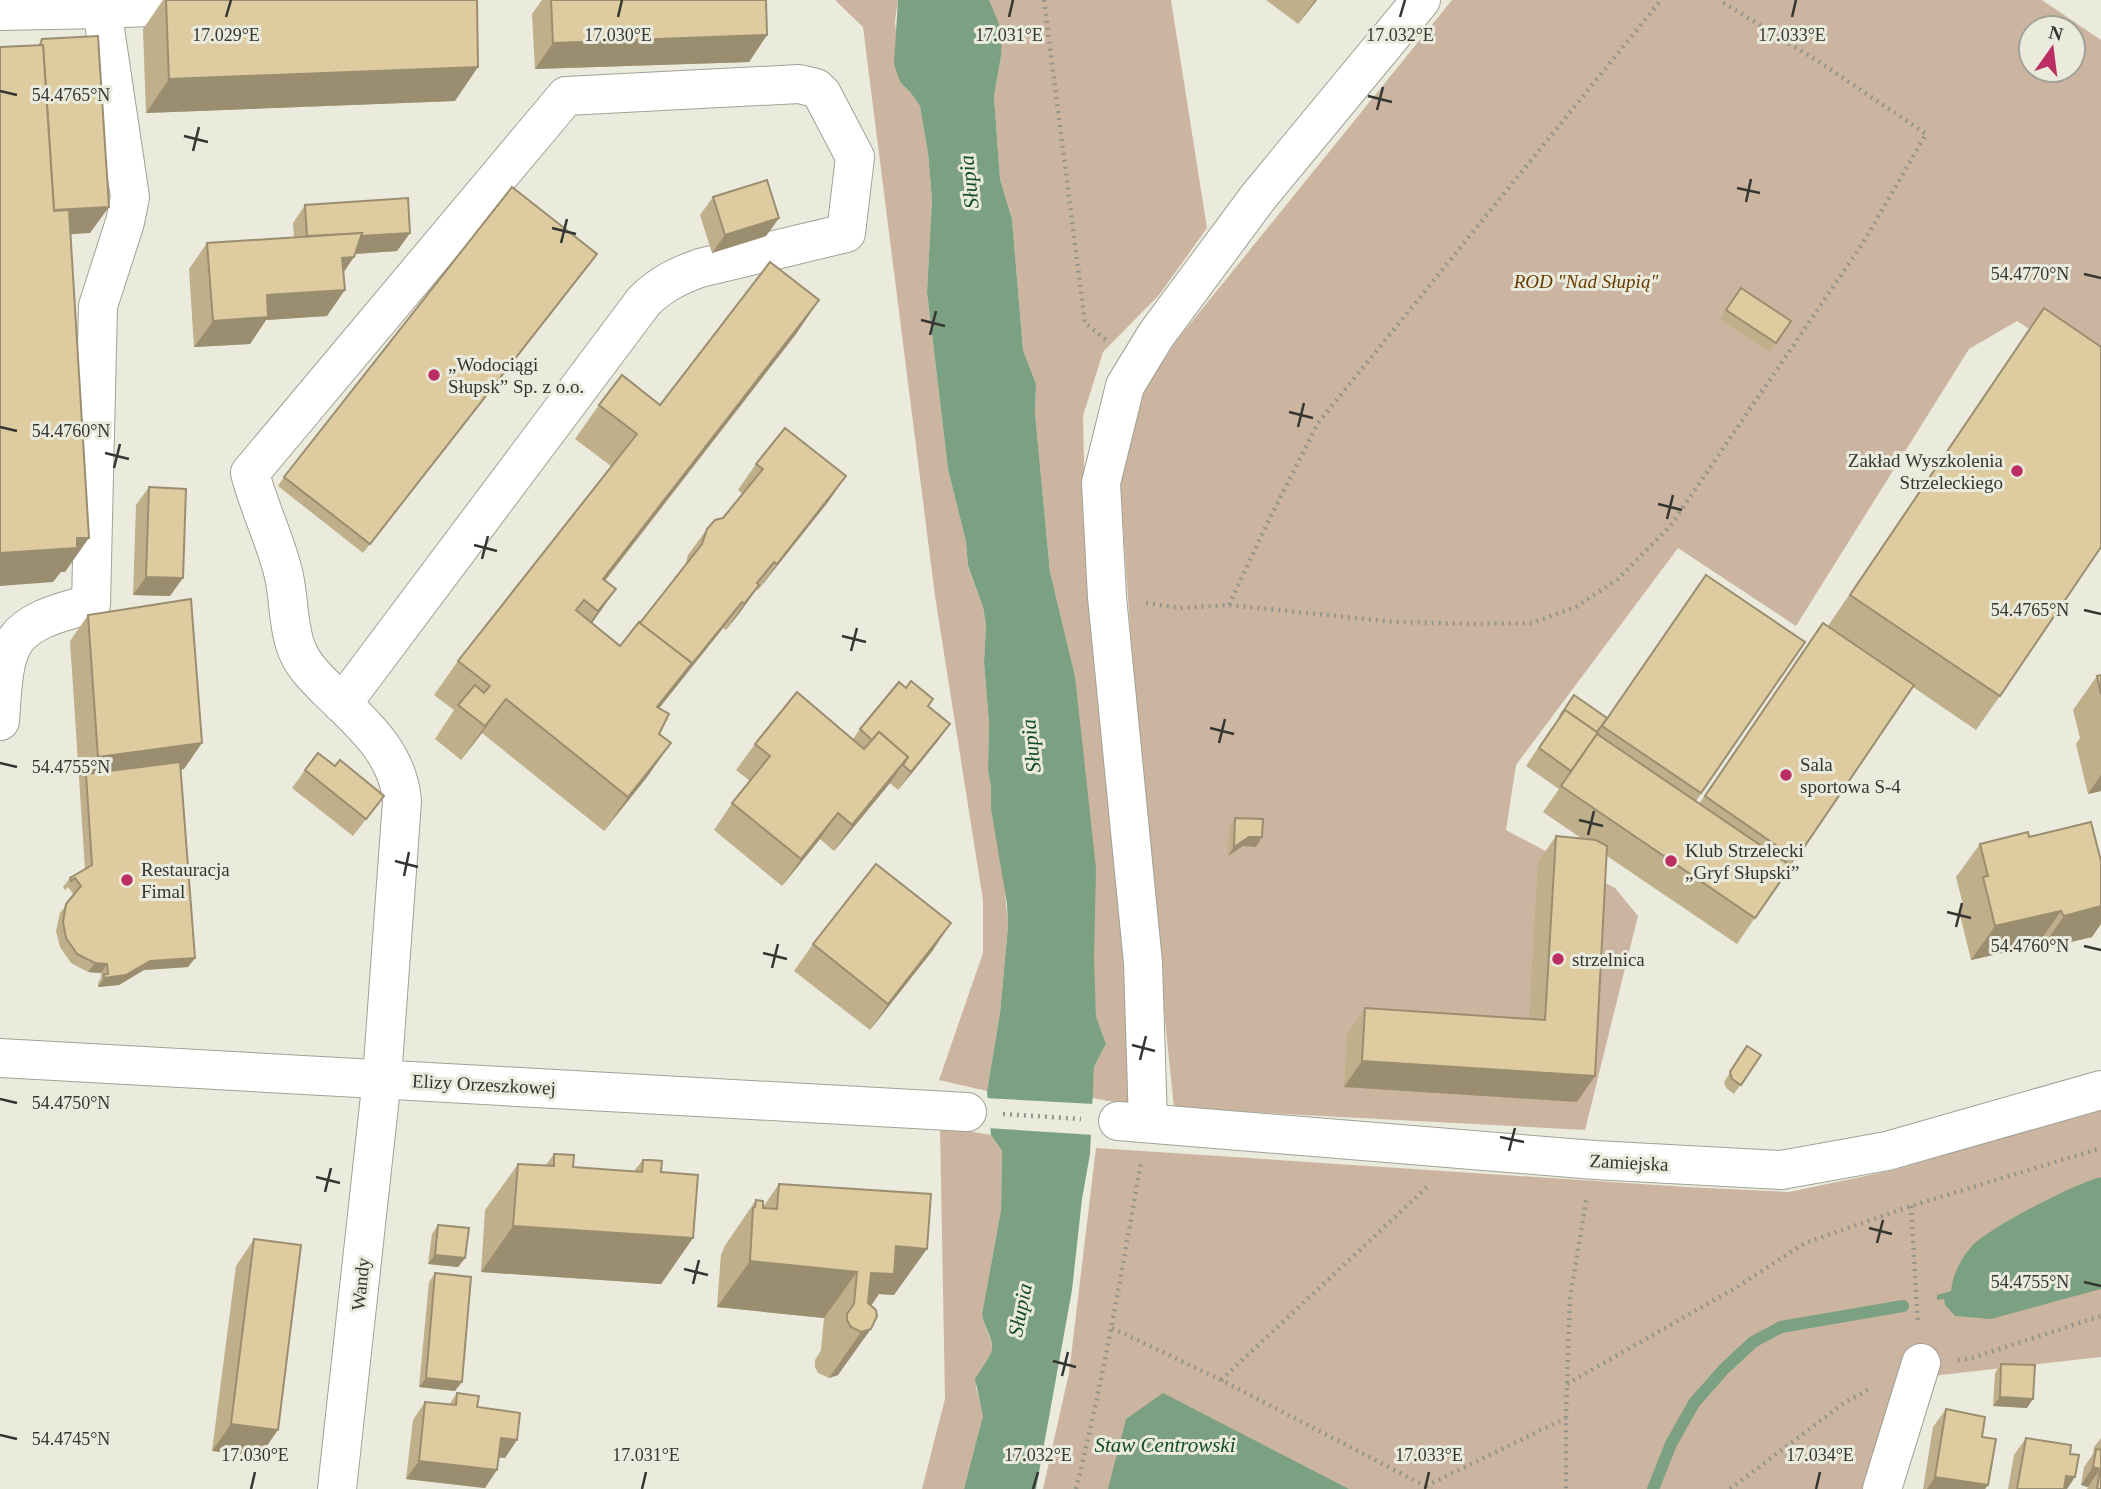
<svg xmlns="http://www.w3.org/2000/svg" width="2101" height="1489" font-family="Georgia,serif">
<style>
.green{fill:#ccb5a0;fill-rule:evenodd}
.water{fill:#7ca182}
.pier{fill:#eaeadd}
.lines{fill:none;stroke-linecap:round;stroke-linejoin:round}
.stream{stroke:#7ca182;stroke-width:12}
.minor-casing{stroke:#a1a195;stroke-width:40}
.path{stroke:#95958c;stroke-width:4.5;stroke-dasharray:2 5;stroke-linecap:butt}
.minor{stroke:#fff;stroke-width:38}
.wall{fill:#bfaf8a}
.shaded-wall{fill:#9b8e70}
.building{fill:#decba0;stroke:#9b8e70;stroke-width:2}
.ticks{fill:none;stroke:#353631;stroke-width:2.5}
.poi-dot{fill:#bb2e64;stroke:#eaeadd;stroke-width:2.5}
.labels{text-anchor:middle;stroke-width:6;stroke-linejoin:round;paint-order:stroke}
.park-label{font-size:19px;font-style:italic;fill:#683c00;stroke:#eaeadd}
.poi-label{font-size:19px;fill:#353631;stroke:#eaeadd;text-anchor:start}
.street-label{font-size:19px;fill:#353631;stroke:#eaeadd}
.water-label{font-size:21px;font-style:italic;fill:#124c23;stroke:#eaeadd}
.ticks-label{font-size:18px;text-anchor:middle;fill:#353631;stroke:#eaeadd;stroke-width:6;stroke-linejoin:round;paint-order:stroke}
</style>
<rect width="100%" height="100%" fill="#eaeadd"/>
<!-- green -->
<g class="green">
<polygon points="835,0 898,0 895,21 900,82 910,92 920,106 928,153 932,200 927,292 948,469 966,542 968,567 983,607 986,625 984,662 989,723 988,770 991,787 991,809 1004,881 1008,926 1000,1013 987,1091 939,1080 983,953 983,900 935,596 863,27"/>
<polygon points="989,0 1171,0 1207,228 1159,295 1103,352 1083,416 1085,508 1140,1106 1091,1098 1094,1067 1106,1044 1096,1016 1082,754 1075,676 1050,572 1035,413 1036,384 1023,350 1012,219 1000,179 994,96 1001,56"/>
<path d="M1452,0h590l59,40v336l-84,-55 -48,28 -173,277 -118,-78 -162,217 -10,65 109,58 23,28 -53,214 -411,-22 -32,-313 -23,-324 15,-65 43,-66zM2031,28h42v42h-42z"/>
<polygon points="2101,1109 2101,1357 1923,1377 1897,1489 1043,1489 1069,1373 1096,1148 1687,1187 1789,1192 1894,1170"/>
<path d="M940,1126l51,9 11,16 -1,59 -19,104c1,12 11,24 10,36 -2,12 -14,20 -16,34 -1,9 7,20 7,31 -1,20 -14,54 -19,74h-42l23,-90z"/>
</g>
<!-- water -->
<g class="water">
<path d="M898,0h91l13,31 -1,25 -7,40 6,83 12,40 11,131 13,34 -1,29 15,159 25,104 21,192 -2,92 2,56 10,28 -12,23 -4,87 -8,45 -10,91 -36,199h-72l19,-73 -8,-37c5,-9 12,-17 16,-26 5,-12 -8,-27 -9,-39l19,-104 1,-59 -11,-16 -4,-44 13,-78 8,-87 -1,-22 -16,-95v-22l-3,-17 1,-47 -5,-61 2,-37 -3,-18 -15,-41 -2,-24 -18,-73 -21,-177 5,-92 -4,-47 -8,-47 -10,-14 -10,-10 -6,-18z"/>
<path d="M2101,1177v112l-110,30 -36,-3 -10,-11 -1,-6 -7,1v-5l14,-4c2,-17 9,-31 20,-44 17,-19 105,-64 130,-70z"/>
<polygon points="1163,1393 1349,1489 1108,1489 1126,1419"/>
</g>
<!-- pier -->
<polygon class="pier" points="985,1098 1094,1104 1094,1135 987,1128"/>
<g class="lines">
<!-- stream -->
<polyline class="stream" points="1653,1489 1671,1444 1694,1403 1724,1369 1753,1342 1781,1327 1903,1306"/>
<!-- minor casing -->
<g class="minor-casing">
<g id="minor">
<polyline points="0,11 102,9 307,0"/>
<path d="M0,721c5,-82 7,-96 91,-117l7,-298 27,-84 5,-25 -28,-188"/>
<polyline points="0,1058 967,1112"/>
<polyline points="1118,1121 1595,1160 1781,1170 1887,1151 2101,1090"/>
<polyline points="1148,1123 1143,963 1107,597 1101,483 1125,386 1156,335 1259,196 1421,0"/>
<path d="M337,1489l45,-411 20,-277c-4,-48 -39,-77 -72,-109 -13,-13 -26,-25 -33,-42 -9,-23 -8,-51 -13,-74 -8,-35 -25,-68 -34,-103l316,-377 233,-12 17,4 6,6 33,63 -9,76 -146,35c-22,8 -39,16 -56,33l-302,403"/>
<polyline points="1882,1489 1921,1363"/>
</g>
</g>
<!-- path -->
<g class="path">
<polyline points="1044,0 1085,323 1109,342"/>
<polyline points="1146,603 1180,608 1229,605 1395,622 1478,624 1532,623 1576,607 1618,579 1671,525 1863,243 1926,134 1821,63 1719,0"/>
<polyline points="1229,605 1266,526 1318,423 1661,0"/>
<polyline points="1003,1114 1081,1119"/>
<polyline points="1911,1206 1918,1324"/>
<polyline points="1112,1328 1221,1380 1431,1489"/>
<polyline points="1958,1360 1972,1358 2101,1316"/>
<polyline points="1221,1380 1427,1187"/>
<polyline points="1567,1384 1737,1287 1805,1243 1911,1206 2101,1148"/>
<polyline points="1566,1418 1570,1298 1587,1196"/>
<polyline points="1426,1486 1566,1418 1566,1489"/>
<path d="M1076,1489c27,-108 46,-218 65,-327"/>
<polyline points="1730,1489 1844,1403 1871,1388"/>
</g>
<!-- minor -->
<use href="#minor" class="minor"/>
</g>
<!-- wall -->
<g class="wall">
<polygon points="163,0 477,0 455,101 146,113 143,29"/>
<polygon points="542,0 766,0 767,35 749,62 535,69 532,14"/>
<polygon points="1266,0 1317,0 1298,24"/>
<polygon points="713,197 779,218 766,236 712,253 700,215"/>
<polygon points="305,205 410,233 397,251 355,254 344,272 327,316 266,320 250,344 194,347 189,269 207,243 294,237 293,223"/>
<polygon points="597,254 363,553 278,486 284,477"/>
<polygon points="1741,288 1791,321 1770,352 1720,319"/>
<polygon points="819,300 796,334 605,581 616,589 592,623 620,646 685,566 688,555 707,529 723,518 743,494 738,490 756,464 846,476 828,502 758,590 757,589 741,611 726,630 723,628 659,708 659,734 671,743 647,777 604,831 482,733 461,760 435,739 454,710 434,695 458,661 611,466 575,439 599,405 660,405"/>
<polygon points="2044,308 2000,696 1976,730 1913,687 1737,944 1607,856 1577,1102 1344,1087 1347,1035 1365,1008 1529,1019 1538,862 1556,836 1581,838 1543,812 1561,786 1559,789 1526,766 1552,727 1607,718 1805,642 1696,801 1699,804 1800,657 1828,626"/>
<polygon points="149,487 170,596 133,595 136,505"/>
<polygon points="88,615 184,769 181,770 195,958 188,967 144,970 119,985 98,987 98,983 101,978 101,973 88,972 71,963 60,947 56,931 60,913 74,895 68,887 65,890 63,887 70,878 85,869 70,641"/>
<polygon points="2101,675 2101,791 2088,794 2076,744 2080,738 2073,710 2097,676"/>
<polygon points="928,706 950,724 937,742 898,790 890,783 834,851 820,839 782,886 714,830 732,803 750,781 736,770 755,744 853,739 860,729"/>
<polygon points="335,766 384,796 353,836 292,788 305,770"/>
<polygon points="1235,818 1262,837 1256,847 1243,846 1228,856 1229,827"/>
<polygon points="2029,837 2092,937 2041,949 2037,945 1971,960 1959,911 1963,905 1956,877 1980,844"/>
<polygon points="813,944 933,950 870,1030 794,971"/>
<polygon points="1747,1046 1761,1055 1734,1094 1726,1088 1724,1082"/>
<polygon points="554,1154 573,1167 634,1171 643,1160 661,1172 693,1238 661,1284 481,1272 485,1210 518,1164 546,1165"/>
<polygon points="779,1184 894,1295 879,1294 871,1306 876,1310 838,1375 829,1378 818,1373 815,1367 815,1360 821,1350 824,1318 717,1307 721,1254 723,1251 724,1247 756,1200 763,1207"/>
<polygon points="438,1225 465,1258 458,1267 428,1264 432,1234"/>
<polygon points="254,1239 260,1456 212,1451 236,1266"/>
<polygon points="435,1273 455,1391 419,1387 429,1282"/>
<polygon points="2001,1364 2027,1408 1993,1406 1995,1373"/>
<polygon points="457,1393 477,1407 517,1440 505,1458 499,1458 485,1488 406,1479 413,1420 425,1402 449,1405"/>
<polygon points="1946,1409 1982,1437 1988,1485 1985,1489 1923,1489 1933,1427"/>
<polygon points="2026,1438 2067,1489 2008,1489 2014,1455"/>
<polygon points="2101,1438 2101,1489 2087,1489 2088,1487 2081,1485 2084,1467 2093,1454 2094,1447"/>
</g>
<!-- shaded-wall -->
<g class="shaded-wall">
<polygon points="1315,0 1317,0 1298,24"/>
<polygon points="767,35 749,62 535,69 553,43"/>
<polygon points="478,67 455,101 146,113 169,79"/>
<polygon points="109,207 90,233 29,237 48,211"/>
<polygon points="779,218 766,236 712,253 725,235"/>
<polygon points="410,233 397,251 295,258 308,240"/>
<polygon points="354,257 336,283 342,258"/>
<polygon points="345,290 327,316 266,320 250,344 194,347 213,321 267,295"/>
<polygon points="819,300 796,334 587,603 603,579"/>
<polygon points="846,476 828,502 758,590 777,564"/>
<polygon points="77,538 89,538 65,572 61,572 53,582 0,586 0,553"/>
<polygon points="146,577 183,578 170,596 133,595"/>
<polygon points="759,585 741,611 726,630 744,604"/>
<polygon points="616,589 592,623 574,645 598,611"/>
<polygon points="742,602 723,628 633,741 657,707"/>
<polygon points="506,699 482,733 461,760 485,726"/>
<polygon points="950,724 937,742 898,790 911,772"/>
<polygon points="202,743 184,769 87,782 86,774 98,757"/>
<polygon points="671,743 647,777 604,831 628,797"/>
<polygon points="908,757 890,783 834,851 852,825"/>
<polygon points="2101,775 2101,791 2088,794"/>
<polygon points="838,813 820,839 782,886 801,859"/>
<polygon points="1249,837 1262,837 1256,847 1243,846 1228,856 1234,847"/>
<polygon points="2101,906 2101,924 2092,937 2041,949 2064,916"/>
<polygon points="2061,911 2037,945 1971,960 1995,926"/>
<polygon points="951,923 933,950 870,1030 888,1004"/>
<polygon points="195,958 188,967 144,970 119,985 98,987 104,978 150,961"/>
<polygon points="95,963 107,964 101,973 88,972"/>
<polygon points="1362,1061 1595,1076 1577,1102 1344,1087"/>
<polygon points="513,1226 693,1238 661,1284 481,1272"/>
<polygon points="896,1246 927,1249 894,1295 879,1294 861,1320 847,1314 843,1319 854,1304 871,1273"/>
<polygon points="435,1255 465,1258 458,1267 428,1264"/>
<polygon points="750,1261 857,1272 824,1318 717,1307"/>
<polygon points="871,1329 838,1375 829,1378 861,1332"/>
<polygon points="426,1378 462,1382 455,1391 419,1387"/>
<polygon points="2000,1397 2033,1399 2027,1408 1993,1406"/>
<polygon points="231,1424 278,1430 260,1456 212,1451"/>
<polygon points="501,1438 517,1440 505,1458 489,1456"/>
<polygon points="419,1461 497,1470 485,1488 406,1479"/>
<polygon points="2093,1467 2100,1469 2088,1487 2081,1485"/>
<polygon points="2066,1476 2075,1477 2067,1489 2057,1489"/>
<polygon points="1935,1477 1988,1485 1985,1489 1927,1489"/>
</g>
<!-- building -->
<g class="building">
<polygon points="166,0 477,0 478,67 169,79"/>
<polygon points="551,0 766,0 767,35 553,43"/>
<polygon points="98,36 109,207 54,210 43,45 40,45 42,39"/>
<polygon points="43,45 54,211 69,210 89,538 77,538 77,548 0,553 0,47"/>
<polygon points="767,180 779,218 725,235 713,197"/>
<polygon points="512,187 597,254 370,544 284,477"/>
<polygon points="408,198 410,233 360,236 362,233 307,236 305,205"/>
<polygon points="362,233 354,257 342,258 345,290 267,295 268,317 213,321 207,243"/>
<polygon points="770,262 819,300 603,579 616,589 598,611 584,600 576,610 620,646 639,622 692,663 657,707 669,714 659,734 671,743 628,797 506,699 485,726 458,705 475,685 484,693 490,686 458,661 637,434 599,405 622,375 660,405"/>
<polygon points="1741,288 1791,321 1776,343 1726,310"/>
<polygon points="2044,308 2101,347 2101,547 2000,696 1850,595"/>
<polygon points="785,428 846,476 777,564 774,562 757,583 759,585 744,604 742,602 688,669 692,663 640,623 702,544 707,529 715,520 723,518 763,469 756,464"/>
<polygon points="149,487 186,489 183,578 146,577"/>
<polygon points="1706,575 1805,642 1701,793 1602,726"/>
<polygon points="191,599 202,743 98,757 88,615"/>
<polygon points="1823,623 1914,685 1796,859 1705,796"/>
<polygon points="2101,675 2101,694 2097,676"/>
<polygon points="911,681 933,699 928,706 950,724 911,772 903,765 908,757 879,732 872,740 860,729 899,682 906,688"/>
<polygon points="797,692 864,749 879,732 908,757 852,825 838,813 801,859 732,803 770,756 755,744"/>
<polygon points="1574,695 1607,718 1597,732 1565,710 1560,716"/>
<polygon points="1565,710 1598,733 1571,771 1539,748"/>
<polygon points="1597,734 1791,866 1755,918 1561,786"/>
<polygon points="318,753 335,766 340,760 384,796 366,819 305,770"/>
<polygon points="180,762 195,958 150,961 126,975 104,978 104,974 108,974 107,964 95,963 77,954 66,938 63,922 66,904 81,886 75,878 71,881 70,878 92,865 86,774"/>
<polygon points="1235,818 1263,819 1262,837 1249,837 1234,847"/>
<polygon points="2091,822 2101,861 2101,906 2064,916 2061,911 1995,926 1983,877 1988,876 1980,844 2028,832 2029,837"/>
<polygon points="1556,836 1596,840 1607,846 1595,1076 1362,1061 1365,1008 1545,1020"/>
<polygon points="876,864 951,923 888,1004 813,944"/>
<polygon points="1747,1046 1761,1055 1741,1085 1732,1079 1730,1072"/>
<polygon points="554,1154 574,1155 573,1167 642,1172 643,1160 651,1160 662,1161 661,1172 698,1175 693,1238 513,1226 518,1164 554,1166"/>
<polygon points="779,1184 931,1194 927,1249 896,1246 894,1274 871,1273 868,1303 876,1310 877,1316 871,1329 861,1332 851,1327 847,1320 847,1314 854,1304 857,1272 750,1261 753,1208 755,1207 756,1200 763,1201 763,1208 777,1209"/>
<polygon points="438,1225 469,1228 465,1258 435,1255"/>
<polygon points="254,1239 301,1245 278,1430 231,1424"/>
<polygon points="435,1273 471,1277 462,1382 426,1378"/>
<polygon points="2001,1364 2035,1365 2033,1399 2000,1397"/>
<polygon points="457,1393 479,1396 477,1407 520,1413 517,1440 501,1438 497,1470 419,1461 425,1402 456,1405"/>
<polygon points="1946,1409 1985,1417 1982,1437 1996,1439 1988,1485 1935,1477"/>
<polygon points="2026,1438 2071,1445 2070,1454 2079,1455 2075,1477 2066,1476 2064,1489 2017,1489"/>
<polygon points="2096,1449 2101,1450 2101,1489 2097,1489 2100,1469 2093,1467"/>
</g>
<!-- ticks -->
<path class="ticks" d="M226,17l5,-17M618,17l4,-17M1009,17l4,-17M1400,17l5,-17M1792,17l4,-17M0,91l17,4M1368,96l24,6M1377,110l6,-23M184,136l24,6M193,151l6,-24M1737,188l23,5M1746,202l5,-23M552,228l24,6M561,243l6,-24M2084,274l17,4M921,320l24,6M930,335l6,-24M1289,412l24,6M0,427l17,4M1298,427l6,-24M105,453l24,6M114,468l6,-24M1658,504l24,6M1667,519l6,-24M474,545l23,6M482,559l6,-23M2084,610l17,4M842,636l24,6M851,651l6,-23M1210,728l24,6M1219,743l6,-24M0,763l17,4M1579,820l24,6M1588,835l6,-24M395,861l23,6M404,876l5,-24M1947,912l24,6M1956,927l6,-24M2084,946l17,4M763,953l24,6M772,968l6,-24M1132,1045l23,6M1140,1060l6,-24M0,1099l17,4M1500,1137l24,5M1509,1151l6,-23M316,1177l24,6M325,1192l6,-24M1869,1228l23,6M1877,1243l6,-23M684,1269l24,6M2084,1282l17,4M693,1284l6,-24M1053,1361l23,6M1062,1376l6,-24M0,1435l17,4M251,1489l4,-17M642,1489l4,-17M1033,1489l5,-17M1425,1489l4,-17M1816,1489l4,-17"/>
<!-- markers -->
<g class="poi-dot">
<circle cx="434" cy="375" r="7"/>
<circle cx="2017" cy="471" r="7"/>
<circle cx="1786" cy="775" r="7"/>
<circle cx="1671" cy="861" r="7"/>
<circle cx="127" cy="880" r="7"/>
<circle cx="1558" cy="959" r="7"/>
</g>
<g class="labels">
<!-- park labels -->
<g class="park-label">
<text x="1586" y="288">ROD "Nad Słupią"</text>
</g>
<!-- poi labels -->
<g class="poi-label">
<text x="448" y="371">„Wodociągi<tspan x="448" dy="22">Słupsk” Sp. z o.o.</tspan></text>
<text x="2003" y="467" text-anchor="end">Zakład Wyszkolenia<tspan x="2003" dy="22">Strzeleckiego</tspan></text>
<text x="1800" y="771">Sala<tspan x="1800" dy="22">sportowa S-4</tspan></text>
<text x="1685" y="857">Klub Strzelecki<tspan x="1685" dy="22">„Gryf Słupski”</tspan></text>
<text x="141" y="876">Restauracja<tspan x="141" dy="22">Fimal</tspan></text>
<text x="1572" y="966">strzelnica</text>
</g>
<!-- street labels -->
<g class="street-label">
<text transform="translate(484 1084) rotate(3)" y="7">Elizy Orzeszkowej</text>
<text transform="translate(1629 1162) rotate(3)" y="7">Zamiejska</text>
<text transform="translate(360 1284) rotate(-84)" y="7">Wandy</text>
</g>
<!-- water labels -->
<g class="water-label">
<text transform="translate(969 182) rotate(-96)" y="7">Słupia</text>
<text transform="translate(1031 746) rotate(-96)" y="7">Słupia</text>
<text transform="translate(1020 1310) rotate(-79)" y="7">Słupia</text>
<text x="1165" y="1452">Staw Centrowski</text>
</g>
</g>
<g class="ticks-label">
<text x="226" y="41">17.029°E</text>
<text x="618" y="41">17.030°E</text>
<text x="1009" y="41">17.031°E</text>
<text x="1400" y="41">17.032°E</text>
<text x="1792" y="41">17.033°E</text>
<text x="71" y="101">54.4765°N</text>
<text x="2030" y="280">54.4770°N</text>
<text x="71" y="437">54.4760°N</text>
<text x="2030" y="616">54.4765°N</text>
<text x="71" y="773">54.4755°N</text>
<text x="2030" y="952">54.4760°N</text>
<text x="71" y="1109">54.4750°N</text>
<text x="2030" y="1288">54.4755°N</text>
<text x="71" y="1445">54.4745°N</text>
<text x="255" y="1461">17.030°E</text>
<text x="646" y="1461">17.031°E</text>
<text x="1038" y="1461">17.032°E</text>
<text x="1429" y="1461">17.033°E</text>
<text x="1820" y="1461">17.034°E</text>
</g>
<!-- north arrow -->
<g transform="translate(2052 49) rotate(14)"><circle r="33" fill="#eaeadd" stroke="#a2a298" stroke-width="2"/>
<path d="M0-5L12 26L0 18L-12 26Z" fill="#bb2e64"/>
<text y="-10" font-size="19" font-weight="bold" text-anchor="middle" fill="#353631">N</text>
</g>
</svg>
